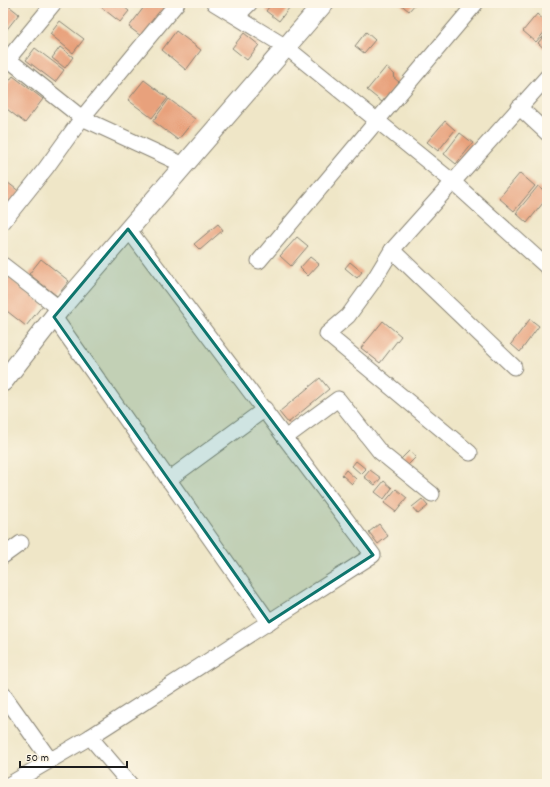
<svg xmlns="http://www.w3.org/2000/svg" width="550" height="787" font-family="Dekko,sans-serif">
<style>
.building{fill:#e8a17b}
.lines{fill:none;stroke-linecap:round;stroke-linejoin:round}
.minor-casing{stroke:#868172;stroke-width:17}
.tertiary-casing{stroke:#868172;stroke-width:21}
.minor{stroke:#fff;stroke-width:15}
.tertiary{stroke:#fff;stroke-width:19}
.marked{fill:#0f766e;fill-opacity:0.2;stroke:#0f766e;stroke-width:3;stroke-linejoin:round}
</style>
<rect width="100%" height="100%" fill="#fcf5e5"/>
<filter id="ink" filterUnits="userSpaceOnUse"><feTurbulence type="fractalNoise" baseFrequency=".025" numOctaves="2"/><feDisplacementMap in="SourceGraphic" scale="8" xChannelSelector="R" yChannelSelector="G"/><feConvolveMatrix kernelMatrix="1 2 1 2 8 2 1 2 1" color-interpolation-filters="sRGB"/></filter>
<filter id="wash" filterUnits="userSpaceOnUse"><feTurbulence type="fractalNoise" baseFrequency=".012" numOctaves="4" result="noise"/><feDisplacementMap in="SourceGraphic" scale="16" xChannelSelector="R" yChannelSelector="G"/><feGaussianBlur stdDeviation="0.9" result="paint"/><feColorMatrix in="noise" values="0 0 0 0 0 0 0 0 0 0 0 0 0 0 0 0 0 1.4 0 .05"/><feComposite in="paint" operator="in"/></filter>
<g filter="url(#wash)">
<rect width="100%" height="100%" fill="#efe6c7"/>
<g id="blocks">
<!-- building -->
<g class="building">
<polygon points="3,3 5,3 19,14 4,33 3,32"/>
<polygon points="96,3 119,3 129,11 120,22"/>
<polygon points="147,3 173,3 145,39 129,27"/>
<polygon points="272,3 293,3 279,21 266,11"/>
<polygon points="399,3 416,3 409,11"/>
<polygon points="537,14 547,23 547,29 536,42 523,31"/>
<polygon points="60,21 84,39 73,53 50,34"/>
<polygon points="176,31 201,50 186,70 162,50"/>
<polygon points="366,32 375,40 364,53 355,46"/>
<polygon points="547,32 547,51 538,43"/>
<polygon points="244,33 259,45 247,60 232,48"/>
<polygon points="60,47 73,57 65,68 52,58"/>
<polygon points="35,48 64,70 55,82 26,60"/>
<polygon points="386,67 395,75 393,77 399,82 382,102 367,90"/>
<polygon points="13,76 43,99 25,123 3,106 3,89"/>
<polygon points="144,80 168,98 152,118 128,100"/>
<polygon points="169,99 195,119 178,140 153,121"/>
<polygon points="445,121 455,130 438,151 427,142"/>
<polygon points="460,133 473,143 456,164 444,154"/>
<polygon points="520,173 535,186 514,211 499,198"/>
<polygon points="3,179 20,192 3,214"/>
<polygon points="538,186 547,193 547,198 527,223 516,213"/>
<polygon points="218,224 223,230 200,250 194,244"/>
<polygon points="297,237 308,246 291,266 280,256"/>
<polygon points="310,257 319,264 308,276 300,268"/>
<polygon points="41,259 69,281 57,296 29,274"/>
<polygon points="350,262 362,272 357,278 345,268"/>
<polygon points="8,277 43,305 26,326 3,308 3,283"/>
<polygon points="530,319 539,326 520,352 511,344"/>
<polygon points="383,321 401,336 380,363 361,348"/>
<polygon points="320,378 329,389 288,423 279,412"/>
<polygon points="409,451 416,457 408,465 401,459"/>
<polygon points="356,461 366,469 361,474 352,466"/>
<polygon points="346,470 356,479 352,484 342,475"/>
<polygon points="370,470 381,478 375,485 364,477"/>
<polygon points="384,481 392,488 384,499 375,492"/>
<polygon points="396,489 407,498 396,512 384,503"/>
<polygon points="422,499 428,506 418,514 412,507"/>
<polygon points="379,524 388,536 378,544 369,532"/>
</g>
</g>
</g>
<g filter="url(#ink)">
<use href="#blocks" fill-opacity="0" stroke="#868172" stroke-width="1"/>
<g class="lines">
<!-- minor casing -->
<g class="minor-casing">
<g id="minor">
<polyline points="214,3 286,47 453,182 547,267"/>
<polyline points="237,16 250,3"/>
<polyline points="3,55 82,118 184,165"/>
<polyline points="3,65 54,3"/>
<polyline points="519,107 547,133"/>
<polyline points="3,222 46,168 82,118 177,3"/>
<polyline points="392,250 514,367"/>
<polyline points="259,261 476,3"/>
<polyline points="3,265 60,309"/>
<polyline points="54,317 269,622"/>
<polyline points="285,438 338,399 380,452 432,494"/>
<polyline points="470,453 327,334 348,316 372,283 392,250 547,77"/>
<polyline points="168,480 265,409"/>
<polyline points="3,556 21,543"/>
<polyline points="3,694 50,760"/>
<polyline points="90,737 373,555 128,229"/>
<polyline points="10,784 90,737 130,784"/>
</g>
</g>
<!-- tertiary casing -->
<g class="tertiary-casing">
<polyline id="tertiary" points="3,382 60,309 324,3"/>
</g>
<!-- minor -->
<use href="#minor" class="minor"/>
<!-- tertiary -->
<use href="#tertiary" class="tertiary"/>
</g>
</g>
<!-- marked area -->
<path class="marked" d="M128,229l245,326 -104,67 -215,-305z"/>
<!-- margin -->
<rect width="550" height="787" fill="none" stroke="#fcf5e5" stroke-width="16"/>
<!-- scale -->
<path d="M20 761v6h107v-6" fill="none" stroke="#1c1c1c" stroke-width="2"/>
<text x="26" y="761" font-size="12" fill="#1c1c1c" stroke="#fcf5e5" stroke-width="3" paint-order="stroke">50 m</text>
</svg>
